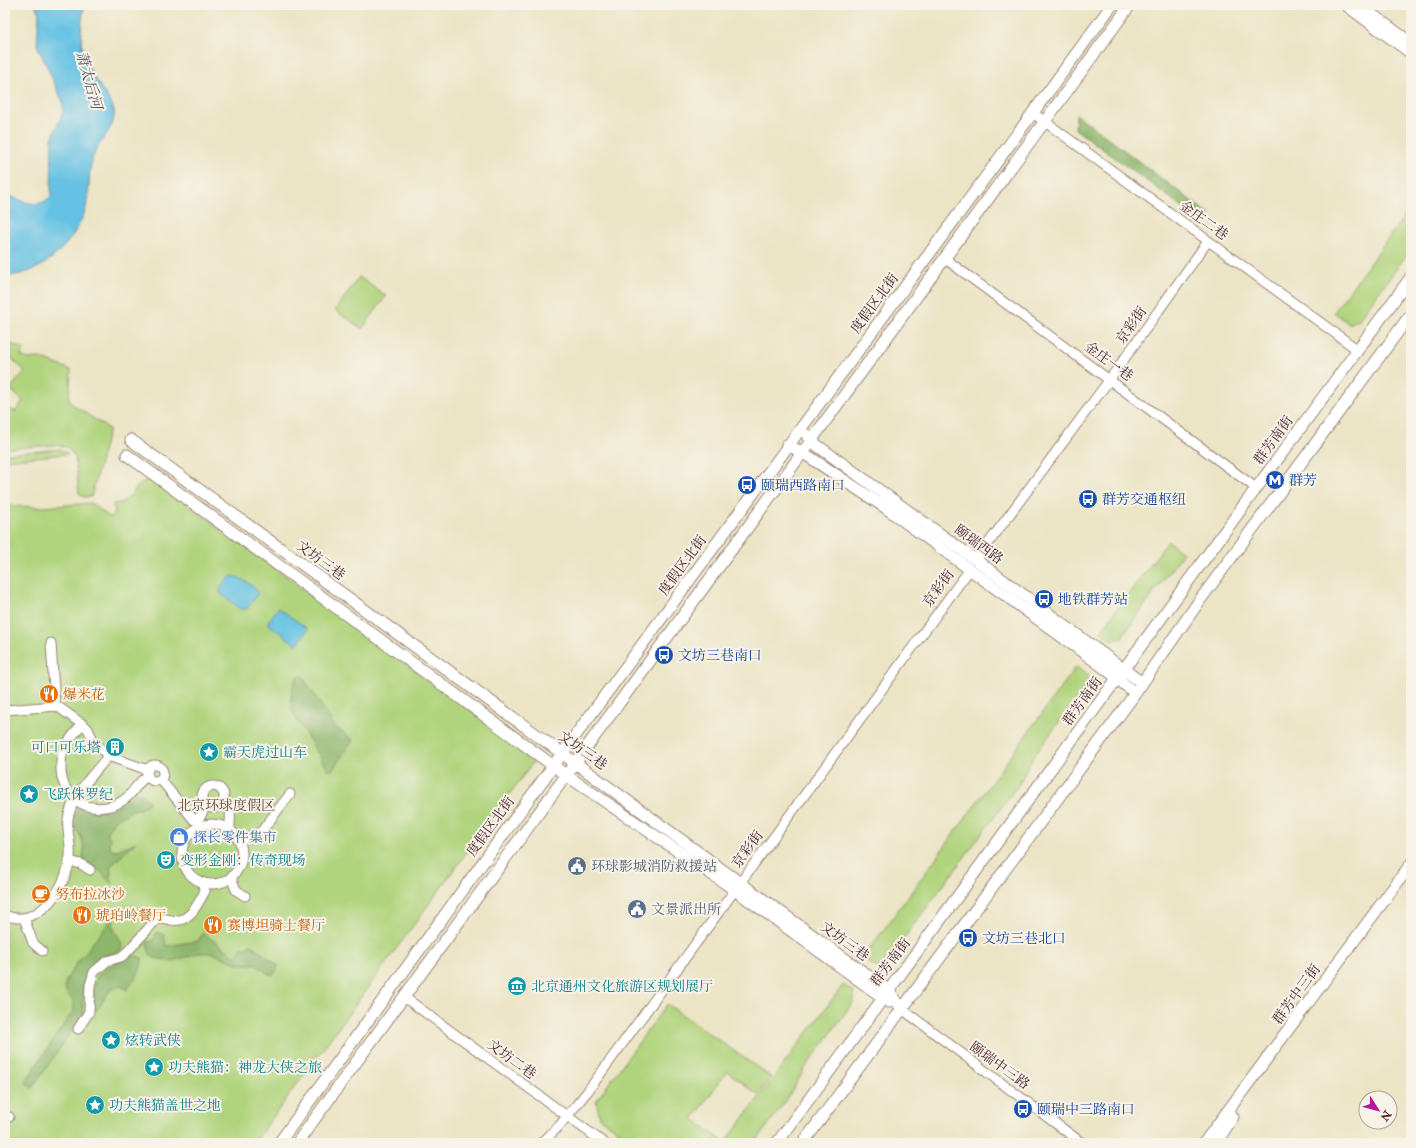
<svg xmlns="http://www.w3.org/2000/svg" width="1416" height="1148" font-family="'IM FELL Double Pica','Noto Serif SC',serif">
<style>
.green{fill:#b0d47d;stroke:#7d7a54}
.forest{fill:#8cb66c;stroke:#6b6a4c}
.water{fill:#66c2e4;stroke:#587088}
.lines{fill:none;stroke-linecap:round;stroke-linejoin:round}
.minor-casing{stroke:#9a8278;stroke-width:11}
.major-casing{stroke:#9a8278;stroke-width:13}
.minor{stroke:#fff;stroke-width:9}
.major{stroke:#fff;stroke-width:11}
.labels{text-anchor:middle;stroke-width:4;stroke-linejoin:round;paint-order:stroke}
.street-label{font-size:14px;fill:#4a1f2b;stroke:#f7f3e8}
.transit-label{font-size:14px;fill:#164399;stroke:#f7f3e8;text-anchor:start}
.food-label{font-size:14px;fill:#c56008;stroke:#f7f3e8;text-anchor:start}
.culture-label{font-size:14px;fill:#0d838f;stroke:#f7f3e8;text-anchor:start}
.park-label{font-size:14px;fill:#644c40;stroke:#f7f3e8}
.shop-label{font-size:14px;fill:#366cbe;stroke:#f7f3e8;text-anchor:start}
.service-label{font-size:14px;fill:#4e5e75;stroke:#f7f3e8;text-anchor:start}
.water-label{font-size:15px;font-style:italic;fill:#525062;stroke:#f7f3e8}
</style>
<rect width="100%" height="100%" fill="#f7f3e8"/>
<filter id="ink" filterUnits="userSpaceOnUse"><feTurbulence type="fractalNoise" baseFrequency=".025" numOctaves="2"/><feDisplacementMap in="SourceGraphic" scale="8" xChannelSelector="R" yChannelSelector="G"/><feConvolveMatrix kernelMatrix="1 2 1 2 8 2 1 2 1" color-interpolation-filters="sRGB"/></filter>
<filter id="wash" filterUnits="userSpaceOnUse"><feTurbulence type="fractalNoise" baseFrequency=".012" numOctaves="4" result="noise"/><feDisplacementMap in="SourceGraphic" scale="16" xChannelSelector="R" yChannelSelector="G"/><feGaussianBlur stdDeviation="0.9" result="paint"/><feColorMatrix in="noise" values="0 0 0 0 0 0 0 0 0 0 0 0 0 0 0 0 0 1.4 0 .05"/><feComposite in="paint" operator="in"/></filter>
<g filter="url(#wash)">
<rect width="100%" height="100%" fill="#ebe4c5"/>
<!-- green -->
<g class="green">
<polygon points="1411,207 1411,249 1359,319 1349,324 1334,312"/>
<polygon points="359,277 386,296 362,329 335,310"/>
<polygon points="6,342 24,349 21,356 28,359 40,358 71,370 69,399 72,404 109,429 91,497 83,497 79,493 75,457 67,447 56,445 5,449 5,416 11,409 15,412 23,401 10,389 25,371 11,358 5,356"/>
<polygon points="60,449 68,454 5,460 5,454"/>
<path d="M147,480l8,1 381,277 -282,385h-249v-637l39,1 47,-4 20,15 4,-6 -2,-8c21,-1 19,-19 34,-24z"/>
<polygon points="1168,541 1183,553 1121,638 1112,641 1101,631"/>
<polygon points="1076,667 1088,674 1088,684 1035,754 1019,784 883,966 875,967 863,958"/>
<polygon points="843,985 854,992 854,1001 804,1070 789,1096 755,1143 725,1143"/>
<polygon points="667,1004 771,1077 758,1095 727,1071 693,1119 724,1142 723,1143 635,1143 600,1118 596,1101"/>
</g>
<!-- forest -->
<g class="forest">
<polygon points="1076,114 1210,215 1208,218 1201,220 1075,129"/>
<path d="M302,676l33,51 18,13 -21,30h-4l-34,-55c-5,-14 -3,-25 3,-38z"/>
<path d="M136,793l6,2 8,7 -9,7h-5l-22,11 -7,12 4,9 -2,2 1,6 5,2 21,-9 -26,25 2,17 -13,-14 -16,-11 1,-11 -3,-11 -8,-13 -1,-5 7,-12c26,11 36,2 57,-14z"/>
<path d="M114,913l-1,14 10,19 -3,5 -17,5 -7,5 -7,10 -6,12v32l-51,73 -7,-6 49,-72 -2,-11c-5,-4 -7,-7 -7,-14 2,-13 34,-49 44,-62z"/>
<polygon points="157,932 164,935 166,946 198,941 203,933 235,956 242,947 246,949 250,944 279,966 273,975 269,974 255,964 238,964 213,953 199,953 173,961 154,958 149,953 147,942 153,941"/>
<path d="M130,954l12,4c1,13 -8,22 -15,32l-6,-4 -10,3 -14,21 -4,-2c2,-9 0,-17 2,-25 4,-18 23,-17 35,-29z"/>
</g>
<!-- water -->
<g class="water">
<path d="M35,5h50c-8,28 -3,57 14,80 5,8 13,16 15,26 2,16 -13,28 -19,41 -7,14 -5,29 -7,44 -2,26 -24,56 -46,69 -10,7 -25,10 -37,12v-82c17,4 32,17 46,1l1,-57 11,-27v-10l-26,-57 2,-32z"/>
<path d="M233,576c8,2 21,9 25,17l-11,16 -5,1 -22,-17c0,-8 6,-14 13,-17z"/>
<polygon points="278,608 308,629 297,645 267,623"/>
</g>
</g>
<g filter="url(#ink)">
<g class="lines">
<!-- minor casing -->
<g class="minor-casing">
<g id="minor">
<polyline points="1033,113 1358,350"/>
<polyline points="944,258 1256,488"/>
<polyline points="976,560 1110,379 1208,241"/>
<polyline points="51,643 55,706"/>
<polyline points="5,710 57,706 82,724 88,729 93,740 108,756 148,770"/>
<path d="M82,724c-6,8 -15,17 -19,27 -2,5 -2,10 -2,15 -1,30 25,49 53,39 20,-7 21,-23 34,-29"/>
<circle cx="155" cy="773" r="8"/>
<polyline points="160,779 194,820 200,817 206,806"/>
<circle cx="213" cy="797" r="11"/>
<path d="M224,800c10,8 5,19 6,31"/>
<circle cx="212" cy="854" r="30"/>
<polyline points="239,841 261,832 290,794"/>
<polyline points="69,861 81,864 90,870"/>
<polyline points="231,877 236,890 245,896"/>
<path d="M5,915c34,15 62,-29 65,-58 2,-16 -6,-30 0,-46 6,-20 25,-38 38,-55"/>
<polyline points="24,918 33,943 42,951"/>
<polyline points="404,997 604,1143"/>
<polyline points="902,1009 1082,1143"/>
<path d="M78,1029l11,-17 1,-27 4,-13 13,-11 14,-4 6,-5 29,-32c6,-3 9,-1 15,0 18,4 27,-16 34,-29l-3,-9"/>
<polyline points="5,1119 9,1117"/>
<polyline points="542,1143 560,1125 587,1092 970,569"/>
</g>
</g>
<!-- major casing -->
<g class="major-casing">
<g id="major">
<polyline points="1346,5 1411,53"/>
<polyline points="1359,5 1411,43"/>
<polyline points="807,435 811,441 976,560 1142,683"/>
<polyline points="131,440 889,991 902,1009"/>
<polyline points="787,445 802,452 886,508 1106,669 1135,693"/>
<polyline points="127,455 566,775 735,890 889,1002"/>
<polyline points="279,1143 553,766 1112,5"/>
<polyline points="297,1143 1130,5"/>
<polyline points="777,1143 1411,277"/>
<polyline points="803,1143 1129,702 1200,600 1411,314"/>
<polyline points="1204,1143 1411,864"/>
<polyline points="1216,1143 1233,1117"/>
</g>
</g>
<!-- minor -->
<use href="#minor" class="minor"/>
<!-- major -->
<use href="#major" class="major"/>
</g>
</g>
<!-- icons -->
<defs>
<g id="metro-disc" transform="scale(1)"><circle r="9.5" fill="#1a4fb4" stroke="#f7f3e8"/><path d="M-5.5 5V-5H-3L0 0L3-5H5.5V5H3V-.5L0 4L-3-.5V5Z" fill="#fff"/></g>
<g id="bus-disc" transform="scale(1)"><circle r="9.5" fill="#1a4fb4" stroke="#f7f3e8"/><path d="M-5-6H5V4H4V6H2V4H-2V6H-4V4H-5ZM-3.5-4V0h7V-4ZM-3.5 1.2v1.5H-2V1.2ZM2 1.2v1.5H3.5V1.2Z" fill="#fff"/></g>
<g id="restaurant-disc" transform="scale(1)"><circle r="9.5" fill="#e8710a" stroke="#f7f3e8"/><path d="M-5-6h1v4h1v-4h1v4h1v-4h1v5L-1.5 .5V6h-2V.5L-5-1ZM5-6V6H3V1.5H1.5Q1.5-4 5-6Z" fill="#fff"/></g>
<g id="building-disc" transform="scale(1)"><circle r="9.5" fill="#0f9aa8" stroke="#f7f3e8"/><path d="M-4-6H4V6H1V3H-1V6H-4ZM-2.5-4.3h1.7v1.8h-1.7ZM.8-4.3h1.7v1.8H.8ZM-2.5-1h1.7V.8h-1.7ZM.8-1h1.7V.8H.8Z" fill="#fff"/></g>
<g id="sight-disc" transform="scale(1)"><circle r="9.5" fill="#0f9aa8" stroke="#f7f3e8"/><path d="M0-6L1.8-2.2L6-1.7L2.9 1.2L3.7 5.4L0 3.3L-3.7 5.4L-2.9 1.2L-6-1.7L-1.8-2.2Z" fill="#fff"/></g>
<g id="shop-disc" transform="scale(1)"><circle r="9.5" fill="#3f7fe0" stroke="#f7f3e8"/><path d="M-5-2.5h2.3a2.7 3.5 0 0 1 5.4 0H5L5.5 6h-11ZM-1.5-2.5h3a1.5 2.3 0 0 0-3 0Z" fill="#fff"/></g>
<g id="theatre-disc" transform="scale(1)"><circle r="9.5" fill="#0f9aa8" stroke="#f7f3e8"/><path d="M-5-5.5Q0-4 5-5.5V0Q5 5 0 6Q-5 5-5 0ZM-3.3-2.5H-1v1.5H-3.3ZM1-2.5H3.3v1.5H1ZM-2.8 1Q0 5.5 2.8 1Z" fill="#fff"/></g>
<g id="civic-disc" transform="scale(1)"><circle r="9.5" fill="#5c6f8a" stroke="#f7f3e8"/><path d="M-.6-6.5H3V-4.5H.6V-3L4-1V1h2V6H-6V1h2V-1L-.6-3ZM-1.2 2.5V6h2.4V2.5Z" fill="#fff"/></g>
<g id="cafe-disc" transform="scale(1)"><circle r="9.5" fill="#e8710a" stroke="#f7f3e8"/><path d="M-5.5-4.5H6V0H3Q3 3.5 0 3.5H-2.5Q-5.5 3.5-5.5 0ZM3-3.2v2h1.7v-2ZM-6 4.5H4V6H-6Z" fill="#fff"/></g>
<g id="museum-disc" transform="scale(1)"><circle r="9.5" fill="#0f9aa8" stroke="#f7f3e8"/><path d="M0-6L6-3V-2H-6V-3ZM-5-1h2V3h-2ZM-1-1h2V3h-2ZM3-1h2V3H3ZM-6 4H6V6H-6Z" fill="#fff"/></g>
</defs>
<g fill-rule="evenodd">
<use href="#metro-disc" x="1275" y="480"/>
<use href="#bus-disc" x="747" y="485"/>
<use href="#bus-disc" x="1088" y="499"/>
<use href="#bus-disc" x="1044" y="599"/>
<use href="#bus-disc" x="664" y="655"/>
<use href="#restaurant-disc" x="49" y="694"/>
<use href="#building-disc" x="115" y="747"/>
<use href="#sight-disc" x="209" y="752"/>
<use href="#sight-disc" x="29" y="794"/>
<use href="#shop-disc" x="179" y="837"/>
<use href="#theatre-disc" x="166" y="860"/>
<use href="#civic-disc" x="577" y="866"/>
<use href="#cafe-disc" x="41" y="894"/>
<use href="#civic-disc" x="637" y="909"/>
<use href="#restaurant-disc" x="82" y="915"/>
<use href="#restaurant-disc" x="213" y="925"/>
<use href="#bus-disc" x="968" y="938"/>
<use href="#museum-disc" x="517" y="986"/>
<use href="#sight-disc" x="111" y="1040"/>
<use href="#sight-disc" x="154" y="1067"/>
<use href="#sight-disc" x="95" y="1105"/>
<use href="#bus-disc" x="1023" y="1109"/>
</g>
<g class="labels">
<!-- street labels -->
<g class="street-label">
<text transform="translate(1204 220) rotate(36)" y="5">金庄二巷</text>
<text transform="translate(874 303) rotate(-54)" y="5">度假区北街</text>
<text transform="translate(1131 325) rotate(-55)" y="5">京彩街</text>
<text transform="translate(1109 361) rotate(36)" y="5">金庄一巷</text>
<text transform="translate(1273 440) rotate(-54)" y="5">群芳南街</text>
<text transform="translate(979 544) rotate(36)" y="5">颐瑞西路</text>
<text transform="translate(321 560) rotate(36)" y="5">文坊三巷</text>
<text transform="translate(682 565) rotate(-54)" y="5">度假区北街</text>
<text transform="translate(938 588) rotate(-54)" y="5">京彩街</text>
<text transform="translate(1082 701) rotate(-54)" y="5">群芳南街</text>
<text transform="translate(583 750) rotate(35)" y="5">文坊三巷</text>
<text transform="translate(490 826) rotate(-54)" y="5">度假区北街</text>
<text transform="translate(747 849) rotate(-54)" y="5">京彩街</text>
<text transform="translate(845 941) rotate(36)" y="5">文坊三巷</text>
<text transform="translate(890 962) rotate(-53)" y="5">群芳南街</text>
<text transform="translate(1296 994) rotate(-54)" y="5">群芳中三街</text>
<text transform="translate(512 1059) rotate(36)" y="5">文坊二巷</text>
<text transform="translate(1000 1065) rotate(36)" y="5">颐瑞中三路</text>
</g>
<!-- transit labels -->
<g class="transit-label">
<text x="1289" y="485">群芳</text>
<text x="761" y="490">颐瑞西路南口</text>
<text x="1102" y="504">群芳交通枢纽</text>
<text x="1058" y="604">地铁群芳站</text>
<text x="678" y="660">文坊三巷南口</text>
<text x="982" y="943">文坊三巷北口</text>
<text x="1037" y="1114">颐瑞中三路南口</text>
</g>
<!-- food labels -->
<g class="food-label">
<text x="63" y="699">爆米花</text>
<text x="55" y="899">努布拉冰沙</text>
<text x="96" y="920">琥珀岭餐厅</text>
<text x="227" y="930">赛博坦骑士餐厅</text>
</g>
<!-- culture labels -->
<g class="culture-label">
<text x="101" y="752" text-anchor="end">可口可乐塔</text>
<text x="223" y="757">霸天虎过山车</text>
<text x="43" y="799">飞跃侏罗纪</text>
<text x="180" y="865">变形金刚：传奇现场</text>
<text x="531" y="991">北京通州文化旅游区规划展厅</text>
<text x="125" y="1045">炫转武侠</text>
<text x="168" y="1072">功夫熊猫：神龙大侠之旅</text>
<text x="109" y="1110">功夫熊猫盖世之地</text>
</g>
<!-- park labels -->
<g class="park-label">
<text x="226" y="810">北京环球度假区</text>
</g>
<!-- shop labels -->
<g class="shop-label">
<text x="193" y="842">探长零件集市</text>
</g>
<!-- service labels -->
<g class="service-label">
<text x="591" y="871">环球影城消防救援站</text>
<text x="651" y="914">文景派出所</text>
</g>
<!-- water labels -->
<g class="water-label">
<text transform="translate(89 80) rotate(74)" y="5">萧太后河</text>
</g>
</g>
<!-- margin -->
<rect width="1416" height="1148" fill="none" stroke="#f7f3e8" stroke-width="20"/>
<!-- north arrow -->
<g transform="translate(1378 1110) rotate(126)"><circle r="19" fill="#f7f3e8" stroke="#b29e9c"/>
<path d="M0-3L7 15L0 10L-7 15Z" fill="#b5179e"/>
<text y="-6" font-size="11" font-weight="bold" text-anchor="middle" fill="#4a1f2b">N</text>
</g>
</svg>
